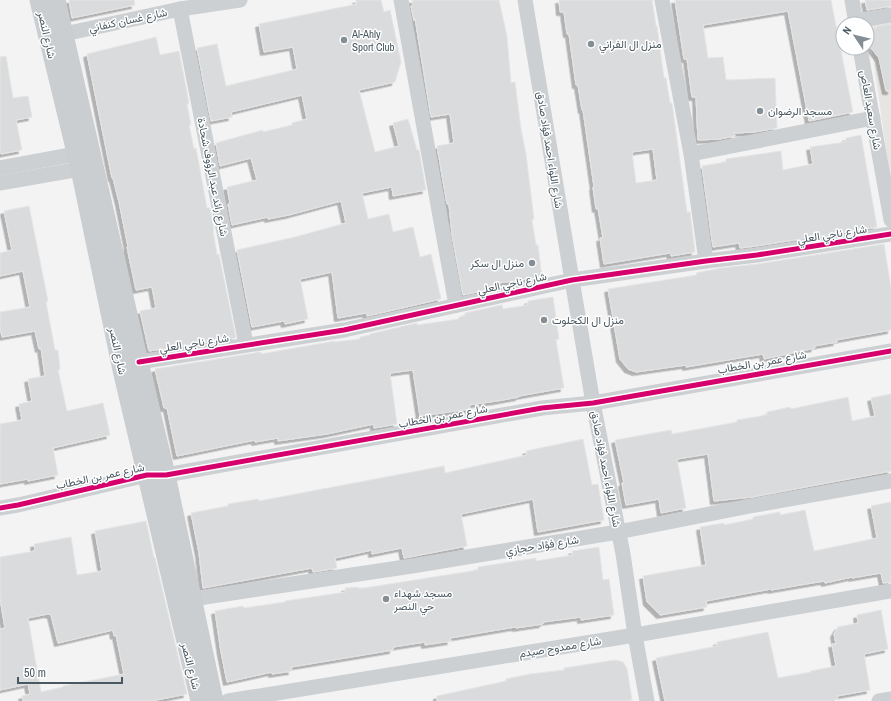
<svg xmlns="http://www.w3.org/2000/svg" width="891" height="701" font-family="'Archivo Narrow',Vazirmatn,sans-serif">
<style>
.commercial{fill:#e7e5e2}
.building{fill:#dadbdc;stroke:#e5e5e6;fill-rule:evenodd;filter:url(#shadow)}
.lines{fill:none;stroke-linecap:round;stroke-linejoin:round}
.minor{stroke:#cdd0d2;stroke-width:15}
.major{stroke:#caced0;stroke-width:19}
.cycleway-casing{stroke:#fff;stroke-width:8}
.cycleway{stroke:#d6006c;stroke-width:5}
.poi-dot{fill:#858e94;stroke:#fff;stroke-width:1.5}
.labels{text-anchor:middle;stroke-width:3;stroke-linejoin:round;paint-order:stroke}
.street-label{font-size:11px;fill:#495861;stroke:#fff}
.poi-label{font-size:11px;fill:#495861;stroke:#fff;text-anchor:start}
</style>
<defs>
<filter id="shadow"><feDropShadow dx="-3.5" dy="3.5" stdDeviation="0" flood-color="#0004"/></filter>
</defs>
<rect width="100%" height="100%" fill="#f4f3f3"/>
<!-- commercial -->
<polygon class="commercial" points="891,19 891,184 868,23"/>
<!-- building -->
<g class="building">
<polygon points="69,0 134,0 135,5 72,18"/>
<polygon points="356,0 381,0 384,12 390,10 401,62 395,82 359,90 375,152 399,146 393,123 408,119 417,150 419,150 426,190 393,196 392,187 362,193 368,219 389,214 393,232 413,227 420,257 431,254 441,299 367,316 366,313 338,318 332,272 300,279 308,319 285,324 284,321 252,327 237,250 295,237 346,223 341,201 289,215 268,219 268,217 232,225 228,204 230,203 227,187 257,180 251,158 220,166 216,143 263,130 263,132 292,125 292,123 307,119 302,95 231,112 232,117 211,121 197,48 217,44 226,86 297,69 293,47 264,52 259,24 357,4"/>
<polygon points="412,0 499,0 507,36 511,83 515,82 521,129 526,154 534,219 532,220 536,245 538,245 542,277 498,283 499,287 463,295 452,234 449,204 447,204 437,146 454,143 450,114 431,117 415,18 414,21 411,6 413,4"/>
<path d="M559,0h93l4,26h1l7,52h2l4,25h2l15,109h3l5,40 -24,4 -1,-3 -66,11 -4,-26h3l-5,-30 -2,1 -3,-22h1l-11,-77h-1l-4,-25h-2l-7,-51h-2l-3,-22h-4zM653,149l4,31 -21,3 -4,-31z"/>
<polygon points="675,0 831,0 853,112 809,121 788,11 703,25 708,58 723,57 726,80 775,78 777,128 754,132 734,133 735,136 720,139 698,140 696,97 692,97 687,59 684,59"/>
<polygon points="865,0 891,0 891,6 867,10"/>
<polygon points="891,24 891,91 886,91 879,58 871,48 870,36 878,26"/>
<polygon points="156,37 160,55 179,51 189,103 187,104 191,125 189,125 194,149 196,148 207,208 210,208 214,230 213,230 217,255 219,254 236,338 149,351 140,311 156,308 152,287 136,290 127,247 128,247 119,202 113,178 112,178 87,54"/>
<polygon points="6,56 13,98 28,96 32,117 16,120 22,150 1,154 0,148 0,57"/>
<polygon points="861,135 877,227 756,246 740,248 739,243 713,247 702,166 726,162 726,159 781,151 783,170 813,164 810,147 846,142 846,138"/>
<polygon points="29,206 48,301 46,302 55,350 58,350 60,369 58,370 67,411 103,403 110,435 53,448 58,475 28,481 28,479 0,484 0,424 22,420 19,404 32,401 28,379 45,376 41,348 39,349 35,331 2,337 0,327 0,312 30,307 23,271 0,276 0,253 12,250 4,211"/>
<polygon points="884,244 891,288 891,330 836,340 837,342 814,346 815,348 764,359 763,354 686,367 686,365 636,372 628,369 620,359 608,289 697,275 696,273 721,268 758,264"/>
<polygon points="553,297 559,339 556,340 564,388 519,396 519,397 497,401 469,405 470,409 420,416 413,370 390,373 397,424 374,428 374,424 327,434 278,441 278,438 255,442 255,440 177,456 167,408 164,408 155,369 261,352 261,354 289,349 335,341 335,342 360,339 360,337 370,335 370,334 417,323 417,325 459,319 459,317 465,316 465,313 502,305 503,309 528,305 528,301"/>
<polygon points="891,394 891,471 752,497 714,501 708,454 677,459 686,508 661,513 659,499 626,505 622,483 624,483 615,440 671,430 672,434 737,422 737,420 767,415 767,412 790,407 791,409 848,397 852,421 875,416 871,398"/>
<polygon points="583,439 592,485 598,484 604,520 538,532 533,499 461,514 467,546 404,558 402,548 372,554 372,550 335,558 337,568 313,572 312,568 203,588 199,553 191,513 228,506 228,504 258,499 259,501 444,466 445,473 527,455 526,451"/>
<polygon points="891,502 891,582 883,583 881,573 852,578 852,577 825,583 824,581 771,590 771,589 706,601 707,607 660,615 647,602 643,576 706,565 700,527 724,523 724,525 753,519 753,517 780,512 780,515 805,510 814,551 877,538 871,506"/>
<path d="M146,521l8,37h1l32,136 -36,7h-128l-1,-5 8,-2 -2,-10 -28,6v-61l5,-1 -5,-30v-41l35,-6 -1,-7 37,-7 6,38 25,-4 -7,-40zM48,614l3,1 7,28 55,-13 1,6 2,-1 8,39 -61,12v1l-22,5 -13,-74z"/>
<polygon points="599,547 603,580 609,579 614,615 581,620 581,617 543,622 543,624 516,628 515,627 450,638 451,641 425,645 425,642 393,647 393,650 291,667 292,671 272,674 272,672 227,682 221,652 215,611 243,606 244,608 285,602 285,601 346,592 345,588 358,587 358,588 364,588 478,570 478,567 510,562 536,558 536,561 573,555 572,551"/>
<polygon points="881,610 888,649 864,654 870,690 837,696 838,699 827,701 665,701 656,658 717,646 717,642 768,632 778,678 811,672 811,671 836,666 832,644 836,644 834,634 838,627 858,623 857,615"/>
<polygon points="615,660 623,662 627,668 632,700 624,701 437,701 437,696 506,681 506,679 530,674 564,670 564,668"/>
</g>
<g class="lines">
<!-- minor -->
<g class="minor">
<polyline points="401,0 456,305"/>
<polyline points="525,0 572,280 593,403 623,554 635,635 647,701"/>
<polyline points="662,0 691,154 706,261"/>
<polyline points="852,0 856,24"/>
<polyline points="180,9 246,344"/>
<polyline points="855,21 891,15"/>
<polyline points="64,34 180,9 240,0"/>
<polyline points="860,48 891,220"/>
<polyline points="691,154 873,118"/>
<polyline points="0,168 76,154"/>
<polyline points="0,183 80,169"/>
<polyline points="139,362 344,330 572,280 706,261 757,255 891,234"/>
<polyline points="0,508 18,505 147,475 166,475 542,408 593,403 891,351"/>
<polyline points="192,599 412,566 618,532 750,506 891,481"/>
<polyline points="228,701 635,635 891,591"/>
<polyline points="879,701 891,699"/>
</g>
<!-- major -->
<g class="major">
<polyline points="39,0 80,169 122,370 200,701"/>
<polyline points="56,0 139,362 166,475 214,701"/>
</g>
<!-- cycleway casing -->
<g class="cycleway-casing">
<g id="cycleway">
<polyline points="139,362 344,330 572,280 706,261 757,255 891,234"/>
<polyline points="0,508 18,505 147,475 166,475 542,408 593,403 891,351"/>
</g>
</g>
<!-- cycleway -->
<use href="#cycleway" class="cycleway"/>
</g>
<!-- markers -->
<g class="poi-dot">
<circle cx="344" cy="40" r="4"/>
<circle cx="591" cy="44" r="4"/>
<circle cx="760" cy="111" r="4"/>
<circle cx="532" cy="263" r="4"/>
<circle cx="544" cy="320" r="4"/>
<circle cx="386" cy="599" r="4"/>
</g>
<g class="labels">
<!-- street labels -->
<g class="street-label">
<text transform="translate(128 20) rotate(-12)" y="4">شارع غسان كنفاني</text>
<text transform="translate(47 35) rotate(77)" y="4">شارع النصر</text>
<text transform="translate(871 110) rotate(80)" y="4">شارع سعيد العاص</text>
<text transform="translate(550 150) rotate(81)" y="4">شارع اللواء احمد فؤاد صادق</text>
<text transform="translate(213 177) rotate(79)" y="4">شارع رائد عبد الرؤوف شحادة</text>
<text transform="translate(832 234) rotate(-9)" y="4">شارع ناجي العلي</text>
<text transform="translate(512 283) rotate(-12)" y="4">شارع ناجي العلي</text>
<text transform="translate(194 343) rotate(-9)" y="4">شارع ناجي العلي</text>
<text transform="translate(118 351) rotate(78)" y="4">شارع النصر</text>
<text transform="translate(762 362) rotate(-10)" y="4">شارع عمر بن الخطاب</text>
<text transform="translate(443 416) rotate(-10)" y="4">شارع عمر بن الخطاب</text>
<text transform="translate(606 469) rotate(79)" y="4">شارع اللواء احمد فؤاد صادق</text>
<text transform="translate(100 476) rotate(-12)" y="4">شارع عمر بن الخطاب</text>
<text transform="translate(542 545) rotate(-9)" y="4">شارع فؤاد حجازي</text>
<text transform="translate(560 647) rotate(-9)" y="4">شارع ممدوح صيدم</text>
<text transform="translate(191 666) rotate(76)" y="4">شارع النصر</text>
</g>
<!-- poi labels -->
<g class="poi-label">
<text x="352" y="38">Al-Ahly<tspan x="352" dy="13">Sport Club</tspan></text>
<text x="599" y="48">منزل ال الفراني</text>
<text x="768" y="115">مسجد الرضوان</text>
<text x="524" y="267" text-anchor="end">منزل ال سكر</text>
<text x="552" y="324">منزل ال الكحلوت</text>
<text x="394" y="597">مسجد شهداء<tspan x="394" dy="13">حي النصر</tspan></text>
</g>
</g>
<!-- north arrow -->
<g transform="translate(855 36) rotate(305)"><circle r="19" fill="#ffffff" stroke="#b6bcc0"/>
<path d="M0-3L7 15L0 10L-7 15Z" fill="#858e94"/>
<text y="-6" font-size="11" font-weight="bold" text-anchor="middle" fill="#495861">N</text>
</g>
<!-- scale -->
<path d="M18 677v6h104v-6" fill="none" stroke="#495861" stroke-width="2"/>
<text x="24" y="677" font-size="12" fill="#495861" stroke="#ffffff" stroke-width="3" paint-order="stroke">50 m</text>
</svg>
